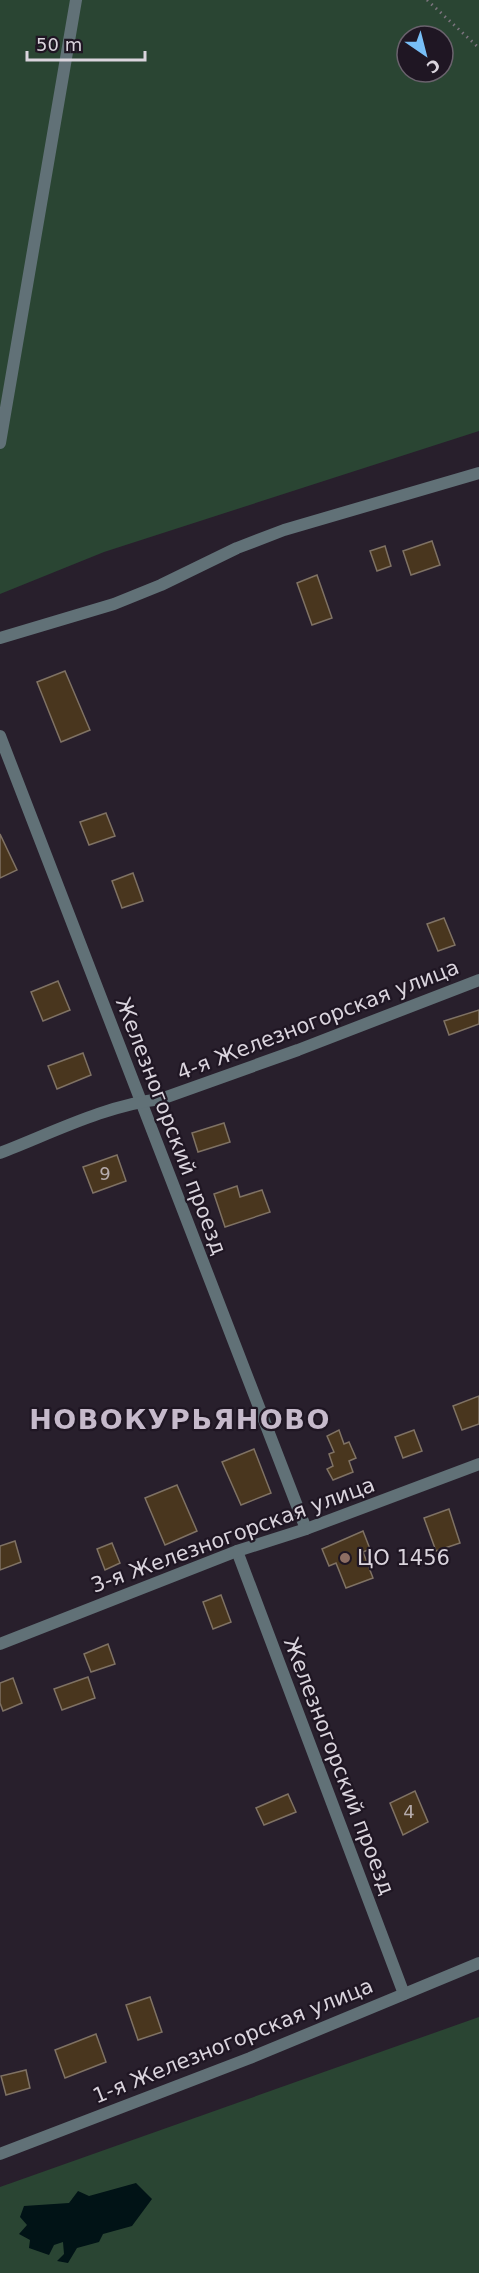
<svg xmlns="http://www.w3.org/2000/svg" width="479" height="2273" font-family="'DejaVu Sans',sans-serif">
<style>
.green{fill:#2a4533;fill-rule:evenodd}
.water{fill:#011316}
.building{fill:#49361e;stroke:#7f7264;stroke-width:1.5}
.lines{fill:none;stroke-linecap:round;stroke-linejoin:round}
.path{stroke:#7c747f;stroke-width:3;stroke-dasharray:1.5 4.5;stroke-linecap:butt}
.street{stroke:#617177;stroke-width:12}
.education-dot{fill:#8d6e63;stroke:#1f1623;stroke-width:2}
.labels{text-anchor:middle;stroke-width:4.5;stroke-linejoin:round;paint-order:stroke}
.number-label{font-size:18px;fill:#b6acad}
.street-label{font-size:21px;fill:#dad4dd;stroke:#1f1623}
.poi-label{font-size:21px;fill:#dad4dd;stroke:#1f1623;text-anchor:start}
.district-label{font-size:27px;font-weight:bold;letter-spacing:1.5px;fill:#c6bacb;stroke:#1f1623}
</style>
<rect width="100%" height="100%" fill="#281f2c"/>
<!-- green -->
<g class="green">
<path d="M0,0h479v431l-375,121 -104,42zM407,36h36v36h-36z"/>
<polygon points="479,2017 479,2273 0,2273 0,2187"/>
</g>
<!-- water -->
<polygon class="water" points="136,2183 152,2199 132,2226 103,2234 99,2242 77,2248 68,2263 57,2261 64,2254 63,2242 54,2245 49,2255 29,2248 30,2240 19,2234 27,2225 20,2217 24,2206 69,2203 78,2191 89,2196"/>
<!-- building -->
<g class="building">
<polygon points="432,541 440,565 411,575 403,551"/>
<polygon points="385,546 391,566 377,571 370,551"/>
<polygon points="317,575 332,618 312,625 297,583"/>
<polygon points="65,671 90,730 61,742 37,682"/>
<polygon points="106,813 115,836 89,845 80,822"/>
<polygon points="0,834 17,870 0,878"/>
<polygon points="133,873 143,901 122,908 112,881"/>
<polygon points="444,918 455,945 438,951 427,924"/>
<polygon points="58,981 70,1010 43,1021 31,992"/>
<polygon points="479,1010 479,1024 449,1035 444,1021"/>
<polygon points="83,1053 91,1075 57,1089 48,1066"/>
<polygon points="224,1123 230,1142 198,1152 192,1133"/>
<polygon points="117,1155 126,1181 93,1193 83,1167"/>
<polygon points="237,1186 240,1197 262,1190 270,1212 225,1227 214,1194"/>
<polygon points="479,1396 479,1424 462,1430 453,1406"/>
<polygon points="339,1430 344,1444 349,1442 356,1458 349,1461 353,1472 333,1480 327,1469 333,1466 329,1454 334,1452 327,1436"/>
<polygon points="414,1430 422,1451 403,1458 395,1437"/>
<polygon points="254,1449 271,1493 241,1505 222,1462"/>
<polygon points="177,1485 197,1531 165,1545 145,1498"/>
<polygon points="449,1509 460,1543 436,1551 424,1518"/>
<polygon points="363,1531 370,1549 363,1552 373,1578 346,1588 336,1563 329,1566 322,1549"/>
<polygon points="15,1541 21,1562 0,1570 0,1546"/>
<polygon points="112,1543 120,1563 105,1570 97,1549"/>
<polygon points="221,1595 231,1622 213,1629 203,1602"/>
<polygon points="108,1644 115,1664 91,1672 84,1654"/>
<polygon points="88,1677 95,1698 62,1710 54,1689"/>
<polygon points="13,1678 22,1703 3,1711 0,1703 0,1683"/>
<polygon points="415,1791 428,1822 403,1835 390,1803"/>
<polygon points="288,1794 296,1812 264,1825 256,1808"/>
<polygon points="150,1997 162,2032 138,2040 126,2005"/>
<polygon points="96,2034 106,2062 65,2078 55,2050"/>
<polygon points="26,2070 30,2088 6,2095 1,2076"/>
</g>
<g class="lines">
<!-- path -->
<polyline class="path" points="427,0 479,48"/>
<!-- street -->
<g class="street">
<polyline points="0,443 76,0"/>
<polyline points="0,638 114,604 161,585 237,548 284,530 479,473"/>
<polyline points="0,736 306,1529"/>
<path d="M0,1153c52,-20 106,-48 161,-54l137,-49 181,-70"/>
<polyline points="237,1551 404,1994"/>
<polyline points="0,1644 237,1551 306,1529 479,1464"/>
<polyline points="0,2154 250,2058 479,1963"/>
</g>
</g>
<!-- markers -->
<circle class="education-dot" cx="345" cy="1558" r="6"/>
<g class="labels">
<!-- number labels -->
<g class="number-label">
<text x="105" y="1180">9</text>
<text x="409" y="1818">4</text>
</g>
<!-- street labels -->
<g class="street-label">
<text transform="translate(318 1020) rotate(-21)" y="7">4-я Железногорская улица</text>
<text transform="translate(171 1126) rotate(69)" y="7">Железногорский проезд</text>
<text transform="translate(233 1535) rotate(-20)" y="7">3-я Железногорская улица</text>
<text transform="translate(339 1766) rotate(69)" y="7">Железногорский проезд</text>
<text transform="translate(233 2041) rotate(-22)" y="7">1-я Железногорская улица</text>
</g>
<!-- poi labels -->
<g class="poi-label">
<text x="357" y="1565">ЦО 1456</text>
</g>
<!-- district labels -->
<g class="district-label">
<text x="180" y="1429">НОВОКУРЬЯНОВО</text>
</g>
</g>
<!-- north arrow -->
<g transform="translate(425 54) rotate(145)"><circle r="28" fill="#1f1623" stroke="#6a626d" stroke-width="1.5"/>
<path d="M0-4.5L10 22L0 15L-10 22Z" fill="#78bff7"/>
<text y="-9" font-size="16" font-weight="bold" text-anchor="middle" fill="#dad4dd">С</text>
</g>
<!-- scale -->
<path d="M27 51v9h118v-9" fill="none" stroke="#dad4dd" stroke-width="3"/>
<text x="36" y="51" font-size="18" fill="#dad4dd" stroke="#1f1623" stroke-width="4.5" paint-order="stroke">50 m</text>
</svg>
